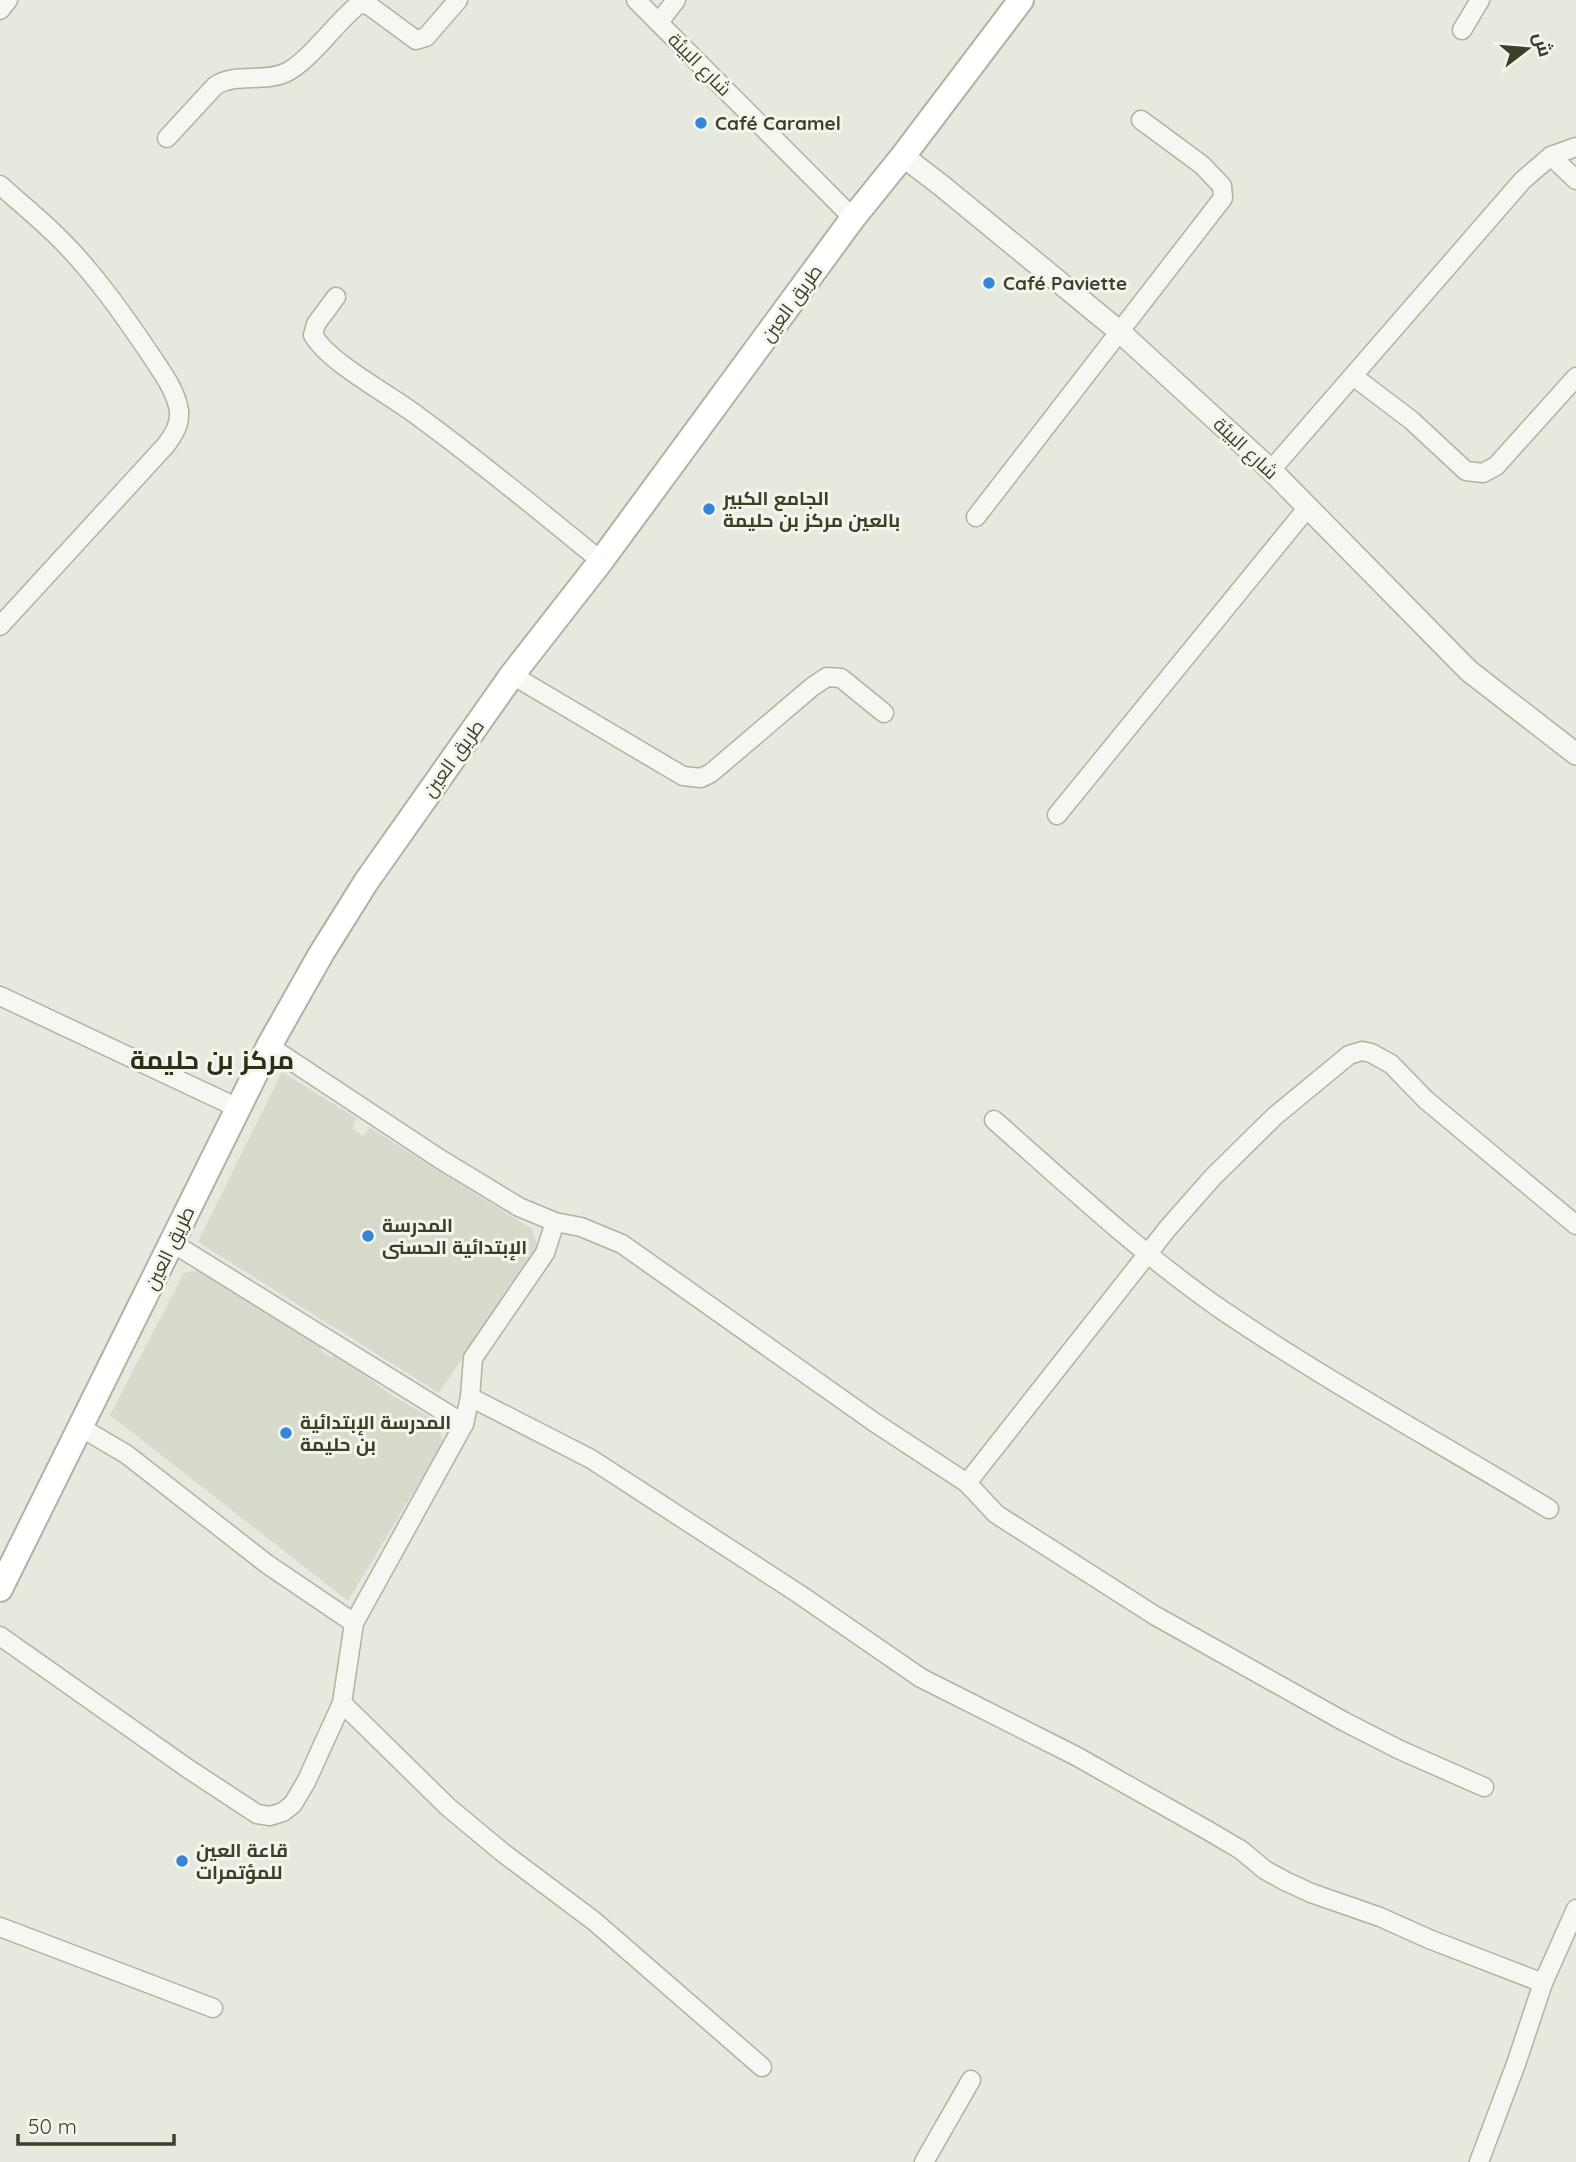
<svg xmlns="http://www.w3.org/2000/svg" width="1576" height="2162" font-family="Quicksand,Cairo,sans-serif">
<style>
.built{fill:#d6dbcc}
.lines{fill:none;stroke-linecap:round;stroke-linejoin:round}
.minor-casing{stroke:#afb3a3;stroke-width:21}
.tertiary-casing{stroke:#afb3a3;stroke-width:24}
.secondary-casing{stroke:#afb3a3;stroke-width:28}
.minor{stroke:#f5f7f1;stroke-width:18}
.tertiary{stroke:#f5f7f1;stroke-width:21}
.secondary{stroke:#fff;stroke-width:24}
.poi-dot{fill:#3884d9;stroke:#f4f6ee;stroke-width:2.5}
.labels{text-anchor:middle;stroke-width:6;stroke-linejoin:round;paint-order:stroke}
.street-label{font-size:19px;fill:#394126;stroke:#f4f6ee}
.poi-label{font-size:19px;font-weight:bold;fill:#394126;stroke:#f4f6ee;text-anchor:start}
.district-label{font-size:26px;font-weight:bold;fill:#293218;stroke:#f4f6ee}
</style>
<rect width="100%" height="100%" fill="#e6e9de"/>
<!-- built -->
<g class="built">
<polygon points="282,1072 356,1118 353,1129 363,1136 370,1128 532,1229 537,1246 439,1393 198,1242"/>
<polygon points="199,1270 322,1345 322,1352 331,1357 337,1355 390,1394 438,1422 443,1443 348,1601 110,1415 184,1273"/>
</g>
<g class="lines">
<!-- minor casing -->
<g class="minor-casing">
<g id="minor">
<polyline points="636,0 853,218"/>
<polyline points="0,10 8,0"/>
<polyline points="659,22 676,0"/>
<polyline points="1462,30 1480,0"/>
<path d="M167,138l48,-52c22,-14 47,-3 70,-13 23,-10 52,-52 73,-68l9,-1 49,36 10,-3 32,-37"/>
<polyline points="1551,156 1576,180"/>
<path d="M0,185c20,18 41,35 60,54 34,34 63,75 90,115 11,17 26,36 29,57 1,14 -5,23 -13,34l-166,181"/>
<path d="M336,297l-20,27 -3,11c17,29 78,60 106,82 63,46 122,95 182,144"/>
<polyline points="1353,376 1411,420 1466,471 1483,473 1496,466 1576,377"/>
<polyline points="1271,470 1523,180 1551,156 1576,147"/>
<polyline points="976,517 1223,198 1222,186 1202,165 1141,120"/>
<polyline points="512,675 683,776 701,778 711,773 812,687 827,677 841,678 884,713"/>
<polyline points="1057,815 1308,507"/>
<polyline points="0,996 238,1108"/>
<polyline points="269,1046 440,1159 519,1207 555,1222 581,1227 622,1244 874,1422 967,1483 996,1514 1154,1615 1345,1722 1400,1750 1484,1787"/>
<path d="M994,1120c74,65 147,134 228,190 106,72 218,133 327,199"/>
<polyline points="171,1242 464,1424"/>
<polyline points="470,1397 591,1459 799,1594 921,1678 1076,1756 1207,1830 1241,1850 1265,1870 1285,1881 1311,1893 1380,1917 1429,1939 1543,1983 1516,2064 1479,2162"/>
<polyline points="80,1427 126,1454 267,1564 354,1623"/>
<polyline points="967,1483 1168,1228 1213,1177 1275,1116 1349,1055 1362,1051 1371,1053 1391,1064 1426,1100 1576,1225"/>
<polyline points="0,1636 187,1768 257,1814 270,1816 283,1812 293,1804 306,1782 342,1703 354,1623 464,1424 470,1397 473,1358 545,1253 555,1222"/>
<polyline points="342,1703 448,1807 502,1852 594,1921 762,2067"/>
<polyline points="0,1927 213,2008"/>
<polyline points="1543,1983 1576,1909"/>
<polyline points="924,2162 971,2080"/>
</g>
</g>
<!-- tertiary casing -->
<g class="tertiary-casing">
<polyline id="tertiary" points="903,156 942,186 1120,332 1271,470 1469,671 1576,754"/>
</g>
<!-- secondary casing -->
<g class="secondary-casing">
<polyline id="secondary" points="0,1589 269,1046 321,954 366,882 512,675 601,561 853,218 903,156 1021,0"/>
</g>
<!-- minor -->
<use href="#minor" class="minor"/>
<!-- tertiary -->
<use href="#tertiary" class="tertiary"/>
<!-- secondary -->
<use href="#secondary" class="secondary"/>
</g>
<!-- markers -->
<g class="poi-dot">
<circle cx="701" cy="123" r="7"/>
<circle cx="989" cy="283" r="7"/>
<circle cx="709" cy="509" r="7"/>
<circle cx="368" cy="1236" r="7"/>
<circle cx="286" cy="1433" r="7"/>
<circle cx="182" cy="1861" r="7"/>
</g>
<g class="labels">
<!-- street labels -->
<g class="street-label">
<text transform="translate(700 64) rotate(45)" y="7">شارع البيئة</text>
<text transform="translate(791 303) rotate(-54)" y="7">طريق العين</text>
<text transform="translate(1246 448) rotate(43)" y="7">شارع البيئة</text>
<text transform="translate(453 758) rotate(-54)" y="7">طريق العين</text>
<text transform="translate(169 1248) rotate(-64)" y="7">طريق العين</text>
</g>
<!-- poi labels -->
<g class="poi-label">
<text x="715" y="130">Café Caramel</text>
<text x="1003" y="290">Café Paviette</text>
<text x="723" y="505">الجامع الكبير<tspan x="723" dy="22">بالعين مركز بن حليمة</tspan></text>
<text x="382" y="1232">المدرسة<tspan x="382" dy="22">الإبتدائية الحسنى</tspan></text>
<text x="300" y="1429">المدرسة الإبتدائية<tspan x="300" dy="22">بن حليمة</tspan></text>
<text x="196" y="1857">قاعة العين<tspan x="196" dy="22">للمؤتمرات</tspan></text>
</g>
<!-- district labels -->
<g class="district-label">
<text x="212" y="1069">مركز بن حليمة</text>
</g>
</g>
<!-- north arrow -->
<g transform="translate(1527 49) rotate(74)" stroke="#f4f6ee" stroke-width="5" paint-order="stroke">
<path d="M0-5L12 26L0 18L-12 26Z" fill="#394126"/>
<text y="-10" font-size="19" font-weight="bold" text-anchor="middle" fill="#394126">ش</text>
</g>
<!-- scale -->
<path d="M18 2134v10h156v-10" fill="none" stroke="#394126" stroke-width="3.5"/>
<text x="28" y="2134" font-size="21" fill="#394126" stroke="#f4f6ee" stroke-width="5" paint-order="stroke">50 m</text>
</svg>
